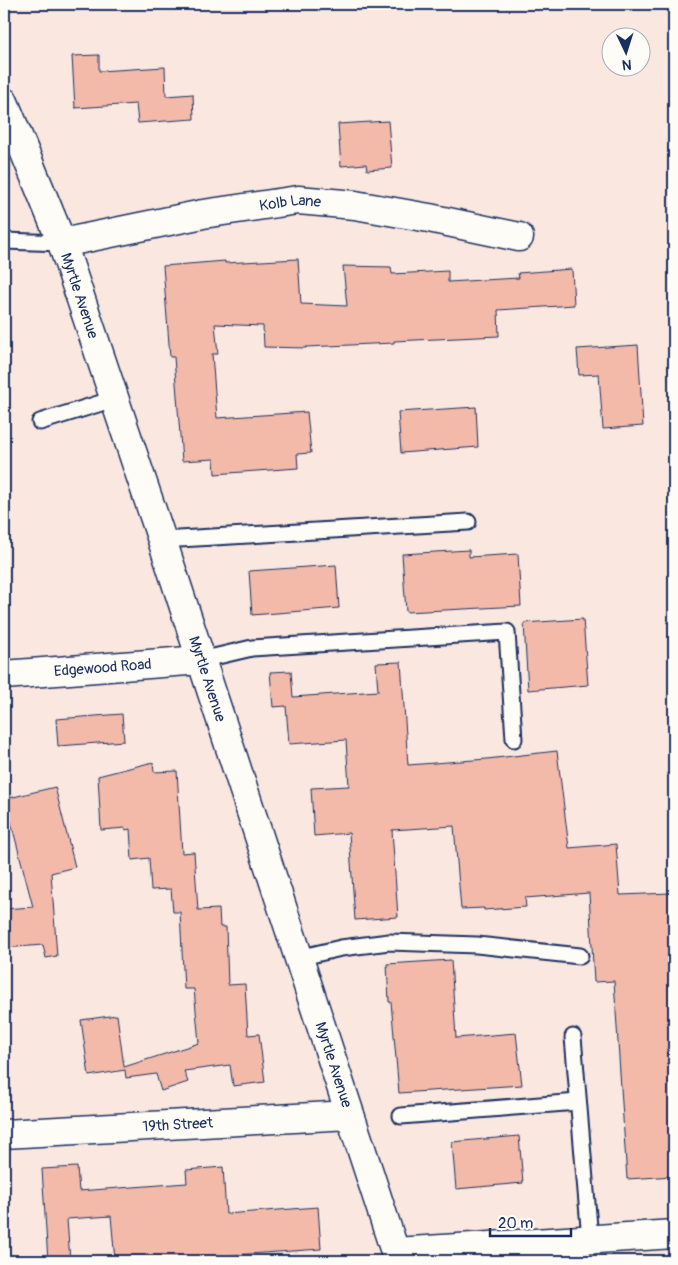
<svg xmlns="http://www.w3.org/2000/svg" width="678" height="1265" font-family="Pangolin,sans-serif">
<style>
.building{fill:#f3baaa;stroke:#1b2f5e}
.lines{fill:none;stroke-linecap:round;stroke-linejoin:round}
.service-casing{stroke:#1b2f5e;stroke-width:19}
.minor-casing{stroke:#1b2f5e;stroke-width:31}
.tertiary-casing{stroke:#1b2f5e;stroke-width:31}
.secondary-casing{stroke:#1b2f5e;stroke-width:31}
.service{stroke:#fdfcf7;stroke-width:15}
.minor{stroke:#fdfcf7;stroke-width:28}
.tertiary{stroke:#fdfcf7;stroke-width:28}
.secondary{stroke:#fdfcf7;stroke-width:28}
.labels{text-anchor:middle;stroke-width:4.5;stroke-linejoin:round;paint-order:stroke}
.street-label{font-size:15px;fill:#1b2f5e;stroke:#fdfcf7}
</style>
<rect width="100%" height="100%" fill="#fae8e0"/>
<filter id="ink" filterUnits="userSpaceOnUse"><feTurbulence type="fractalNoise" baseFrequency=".02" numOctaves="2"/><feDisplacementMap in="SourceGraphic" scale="10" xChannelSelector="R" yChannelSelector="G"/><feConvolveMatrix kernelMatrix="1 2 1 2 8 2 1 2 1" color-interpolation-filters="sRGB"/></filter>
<g filter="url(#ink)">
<!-- building -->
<g class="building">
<polygon points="99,55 99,71 165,67 166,96 193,94 194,119 138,123 136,104 75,108 72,56"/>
<polygon points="388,121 392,168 367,170 366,164 341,166 338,124"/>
<polygon points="298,259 301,304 347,306 343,266 391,267 392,274 448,271 448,282 519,278 518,273 572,269 574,305 498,310 499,336 394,341 394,343 306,347 306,348 264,347 263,326 215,324 218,354 212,354 217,418 307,412 311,453 297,454 298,468 215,474 214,459 182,461 174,357 170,357 163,266 225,261 225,263"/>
<polygon points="638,345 643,426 603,429 599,374 579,375 577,349"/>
<polygon points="476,407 478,447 401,453 398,412"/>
<polygon points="469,550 469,557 518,554 521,606 406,612 402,554"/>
<polygon points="336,565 339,608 252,615 249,571"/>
<polygon points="583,619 588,685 528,690 524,623"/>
<polygon points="401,662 408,765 487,759 557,751 569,848 616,844 620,895 671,893 674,961 674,1176 627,1179 614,981 594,982 589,893 525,898 526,907 484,910 484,908 461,909 454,826 392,830 398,917 355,920 349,833 314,836 311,788 349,786 346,740 289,744 286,706 273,707 270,672 291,671 293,697 378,691 376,663"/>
<polygon points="122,714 124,741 58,746 56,719"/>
<polygon points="153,762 154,772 177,771 182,853 194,852 198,910 219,909 220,927 226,927 228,985 245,984 248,1035 259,1034 265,1082 233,1086 230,1065 184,1071 188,1082 161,1091 156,1074 126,1078 125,1070 89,1076 81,1020 117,1015 124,1067 199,1043 194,989 184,989 180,912 173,912 171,889 151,890 149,858 132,860 130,829 126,830 125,828 101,830 98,776"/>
<polygon points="55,787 75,867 51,873 57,956 46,958 43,945 4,948 4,909 33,907 5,799"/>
<polygon points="451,960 456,1038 516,1033 522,1085 399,1093 391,1002 389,1002 387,964"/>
<polygon points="519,1136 523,1183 456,1189 452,1142"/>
<polygon points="77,1167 79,1191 187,1183 186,1170 223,1167 226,1214 318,1207 321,1249 148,1261 115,1261 111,1216 67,1219 70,1261 48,1261 42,1169"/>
</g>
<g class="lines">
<!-- service casing -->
<g class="service-casing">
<g id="service">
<polyline points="4,241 62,243"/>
<polyline points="40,422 114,399"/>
<polyline points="162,540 468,522"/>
<polyline points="201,660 252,648 507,632 514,739"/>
<polyline points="298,958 341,948 389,942 477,945 580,956"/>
<polyline points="573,1037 590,1239"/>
<polyline points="401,1116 578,1102"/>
</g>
</g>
<!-- minor casing -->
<g class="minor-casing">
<g id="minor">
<path id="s1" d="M62,243l141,-29 95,-14 57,5 74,13 90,19"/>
<path id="s2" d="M4,675l197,-15"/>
<path id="s3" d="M4,1134l346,-19"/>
</g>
</g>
<!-- tertiary casing -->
<g class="tertiary-casing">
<polyline id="tertiary" points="395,1252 674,1234"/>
</g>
<!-- secondary casing -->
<g class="secondary-casing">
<g id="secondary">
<path id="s4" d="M4,102l58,141 100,297 236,721"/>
</g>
</g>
<!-- service -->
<use href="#service" class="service"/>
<!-- minor -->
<use href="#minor" class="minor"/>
<!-- tertiary -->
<use href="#tertiary" class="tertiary"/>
<!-- secondary -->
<use href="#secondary" class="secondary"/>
</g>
</g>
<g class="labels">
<!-- street labels -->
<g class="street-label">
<text dy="5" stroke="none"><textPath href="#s1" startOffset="232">Kolb Lane</textPath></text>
<text dy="5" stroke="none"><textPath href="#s4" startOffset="208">Myrtle Avenue</textPath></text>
<text dy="5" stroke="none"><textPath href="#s2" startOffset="99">Edgewood Road</textPath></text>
<text dy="5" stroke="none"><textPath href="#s4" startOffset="612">Myrtle Avenue</textPath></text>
<text dy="5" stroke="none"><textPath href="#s4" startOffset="1018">Myrtle Avenue</textPath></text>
<text dy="5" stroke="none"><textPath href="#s3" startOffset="174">19th Street</textPath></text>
</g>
</g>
<!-- margin -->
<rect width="678" height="1265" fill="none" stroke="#fdfcf7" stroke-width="20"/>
<rect x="10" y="10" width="658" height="1245" fill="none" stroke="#1b2f5e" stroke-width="2" filter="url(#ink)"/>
<!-- north arrow -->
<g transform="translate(626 52) rotate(176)"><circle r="24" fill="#fdfcf7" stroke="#a3aaba"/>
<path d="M0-4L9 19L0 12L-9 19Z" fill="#1b2f5e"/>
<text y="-8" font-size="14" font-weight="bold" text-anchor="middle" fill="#1b2f5e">N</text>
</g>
<!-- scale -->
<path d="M490 1228v8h81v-8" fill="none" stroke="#1b2f5e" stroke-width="2.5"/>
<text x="498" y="1228" font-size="15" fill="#1b2f5e" stroke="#fdfcf7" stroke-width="4" paint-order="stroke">20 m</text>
</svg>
